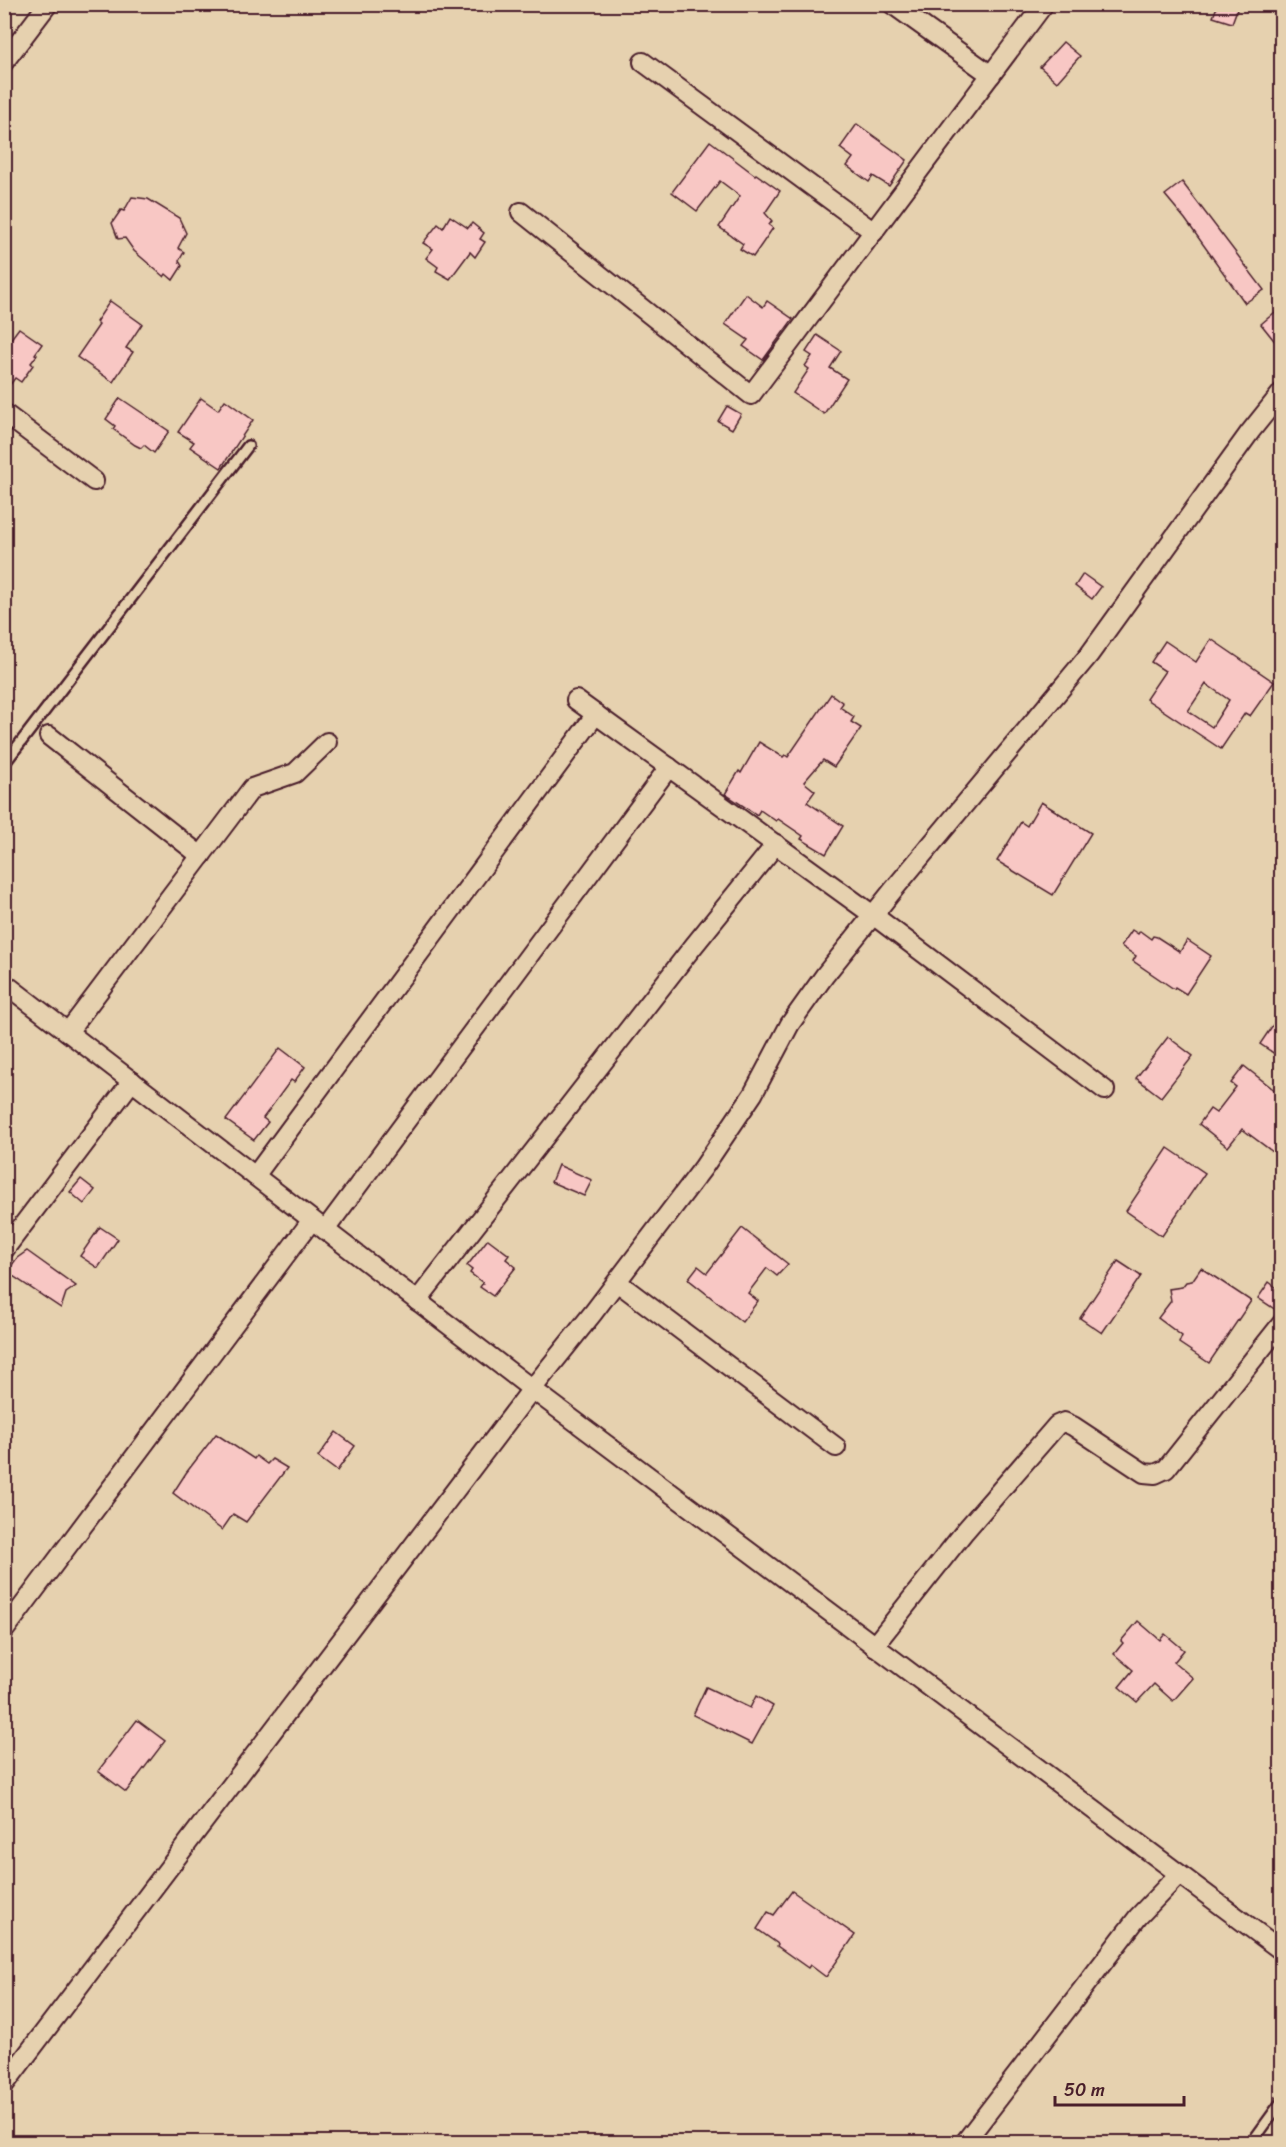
<svg xmlns="http://www.w3.org/2000/svg" width="1286" height="2147" font-family="Sriracha,sans-serif">
<style>
.building{fill:#f8c7c4;stroke:#4a1f2b;stroke-width:1.5;fill-rule:evenodd}
.lines{fill:none;stroke-linecap:round;stroke-linejoin:round}
.service-casing{stroke:#4a1f2b;stroke-width:14}
.minor-casing{stroke:#4a1f2b;stroke-width:22}
.service{stroke:#e6d1af;stroke-width:9}
.minor{stroke:#e6d1af;stroke-width:18}
</style>
<rect width="100%" height="100%" fill="#e6d1af"/>
<filter id="ink" filterUnits="userSpaceOnUse"><feTurbulence type="fractalNoise" baseFrequency=".0167" numOctaves="2"/><feDisplacementMap in="SourceGraphic" scale="12" xChannelSelector="R" yChannelSelector="G"/><feConvolveMatrix kernelMatrix="1 2 1 2 8 2 1 2 1" color-interpolation-filters="sRGB"/></filter>
<g filter="url(#ink)">
<!-- building -->
<g class="building">
<polygon points="1218,4 1239,4 1232,23 1213,17"/>
<polygon points="1063,42 1080,56 1057,82 1040,67"/>
<polygon points="857,124 907,160 889,186 873,176 869,182 847,166 853,158 840,148"/>
<polygon points="710,141 755,175 756,174 780,191 765,213 772,221 769,225 773,228 753,257 740,249 743,244 719,227 740,196 720,181 697,211 672,192"/>
<polygon points="1182,182 1264,290 1245,303 1185,219 1165,195"/>
<polygon points="132,197 148,199 179,218 186,233 178,248 184,252 179,261 182,266 173,280 166,274 164,277 134,251 125,238 118,239 112,223 121,210 124,211"/>
<polygon points="450,216 468,228 472,223 484,233 480,239 485,242 475,257 470,252 450,279 436,271 438,267 426,258 433,249 423,243 438,224 443,228"/>
<polygon points="746,294 763,307 767,301 793,319 763,360 743,346 748,340 725,324"/>
<polygon points="110,301 142,324 126,348 133,352 113,382 77,357 99,325 96,322"/>
<polygon points="1281,307 1281,349 1261,324"/>
<polygon points="19,328 42,344 35,354 37,355 31,363 33,365 21,382 15,378 4,393 4,348"/>
<polygon points="817,335 841,351 830,368 847,379 824,414 793,393 809,369 805,366 812,356 806,352"/>
<polygon points="120,398 169,431 154,453 144,445 141,448 135,445 113,429 115,426 106,419"/>
<polygon points="201,398 218,410 225,400 253,420 221,468 190,447 194,442 178,432"/>
<polygon points="727,406 741,414 732,429 718,421"/>
<polygon points="1083,574 1101,587 1092,599 1075,586"/>
<path d="M1211,639l63,43 -24,34 -5,-3 -24,36 -75,-50 19,-28 -14,-9 14,-21 31,21zM1206,684l23,16 -17,27 -24,-16z"/>
<polygon points="831,694 843,703 840,707 854,717 851,722 861,728 834,767 823,760 804,782 815,791 807,802 843,826 826,854 801,839 803,836 778,819 776,821 760,810 757,815 725,794 739,771 741,773 759,742 783,757 785,755 788,757"/>
<polygon points="1041,802 1091,833 1053,895 997,861 1021,822 1027,826"/>
<polygon points="1132,930 1138,934 1140,931 1151,939 1153,936 1157,937 1180,952 1187,940 1211,956 1186,994 1175,987 1174,989 1133,961 1136,956 1121,946"/>
<polygon points="1281,1013 1281,1058 1260,1044"/>
<polygon points="1168,1037 1193,1056 1161,1097 1136,1078"/>
<polygon points="280,1048 305,1067 294,1082 291,1080 263,1118 268,1122 254,1140 226,1120"/>
<polygon points="1244,1066 1281,1095 1281,1158 1242,1129 1228,1147 1199,1124 1210,1109 1216,1113 1236,1087 1231,1083"/>
<polygon points="1168,1148 1205,1173 1162,1236 1126,1211"/>
<polygon points="558,1165 592,1180 584,1196 551,1182"/>
<polygon points="81,1179 95,1190 84,1204 70,1192"/>
<polygon points="100,1227 118,1239 98,1268 80,1256"/>
<polygon points="742,1228 788,1264 777,1276 767,1268 748,1293 758,1301 742,1322 688,1279 698,1266 707,1273"/>
<polygon points="488,1239 509,1255 506,1259 516,1267 493,1296 480,1287 483,1283 470,1273 472,1270 467,1266"/>
<polygon points="27,1251 76,1286 66,1293 61,1308 7,1272 17,1258"/>
<polygon points="1118,1261 1141,1276 1102,1333 1080,1318"/>
<polygon points="1201,1268 1251,1301 1209,1363 1179,1343 1182,1336 1158,1318 1171,1301 1169,1289 1182,1287 1186,1282 1192,1281"/>
<polygon points="1269,1282 1281,1291 1281,1312 1279,1312 1258,1298"/>
<polygon points="336,1432 355,1446 337,1471 318,1457"/>
<polygon points="216,1434 254,1459 256,1456 267,1464 272,1459 287,1468 246,1522 233,1514 222,1530 173,1493 186,1473"/>
<polygon points="1138,1621 1160,1640 1165,1634 1184,1650 1174,1662 1193,1678 1173,1701 1154,1684 1137,1702 1119,1687 1133,1670 1114,1654 1123,1643 1121,1641"/>
<polygon points="706,1687 750,1708 756,1696 773,1706 752,1744 693,1715"/>
<polygon points="137,1720 165,1741 126,1792 98,1771"/>
<polygon points="792,1891 855,1935 826,1977 810,1965 808,1968 777,1946 778,1944 757,1929 768,1912 774,1915"/>
</g>
<g class="lines">
<!-- service casing -->
<g class="service-casing">
<g id="service">
<polyline points="4,764 248,446"/>
<polyline points="1255,2142 1253,2141 1282,2101"/>
</g>
</g>
<!-- minor casing -->
<g class="minor-casing">
<g id="minor">
<polyline points="892,4 991,75"/>
<polyline points="4,62 48,4"/>
<polyline points="643,62 874,232"/>
<polyline points="521,212 751,395 1044,4"/>
<polyline points="4,413 94,481"/>
<polyline points="576,700 873,915 1105,1090"/>
<polyline points="49,736 201,856"/>
<polyline points="4,983 532,1389 1282,1951"/>
<polyline points="68,1032 252,788 295,773 327,742"/>
<polyline points="255,1176 596,714"/>
<polyline points="325,1230 669,767"/>
<polyline points="4,1250 132,1081"/>
<polyline points="617,1282 836,1447"/>
<polyline points="417,1301 688,953 776,844"/>
<polyline points="4,1631 312,1220"/>
<polyline points="874,1646 965,1531 1057,1425 1064,1422 1073,1426 1144,1473 1155,1474 1166,1469 1282,1323"/>
<polyline points="4,2085 532,1389 593,1313 703,1168 753,1094 790,1024 825,975 894,889 1089,655 1250,432 1282,392"/>
<polyline points="965,2142 1138,1917 1179,1874"/>
</g>
</g>
<!-- service -->
<use href="#service" class="service"/>
<!-- minor -->
<use href="#minor" class="minor"/>
</g>
</g>
<!-- margin -->
<rect width="1286" height="2147" fill="none" stroke="#e6d1af" stroke-width="24"/>
<rect x="12" y="12" width="1262" height="2123" fill="none" stroke="#4a1f2b" stroke-width="2" filter="url(#ink)"/>
<!-- scale -->
<path d="M1055 2096v9h129v-9" fill="none" stroke="#4a1f2b" stroke-width="3"/>
<text x="1064" y="2096" font-size="18" fill="#4a1f2b" stroke="#e6d1af" stroke-width="4.5" paint-order="stroke">50 m</text>
</svg>
